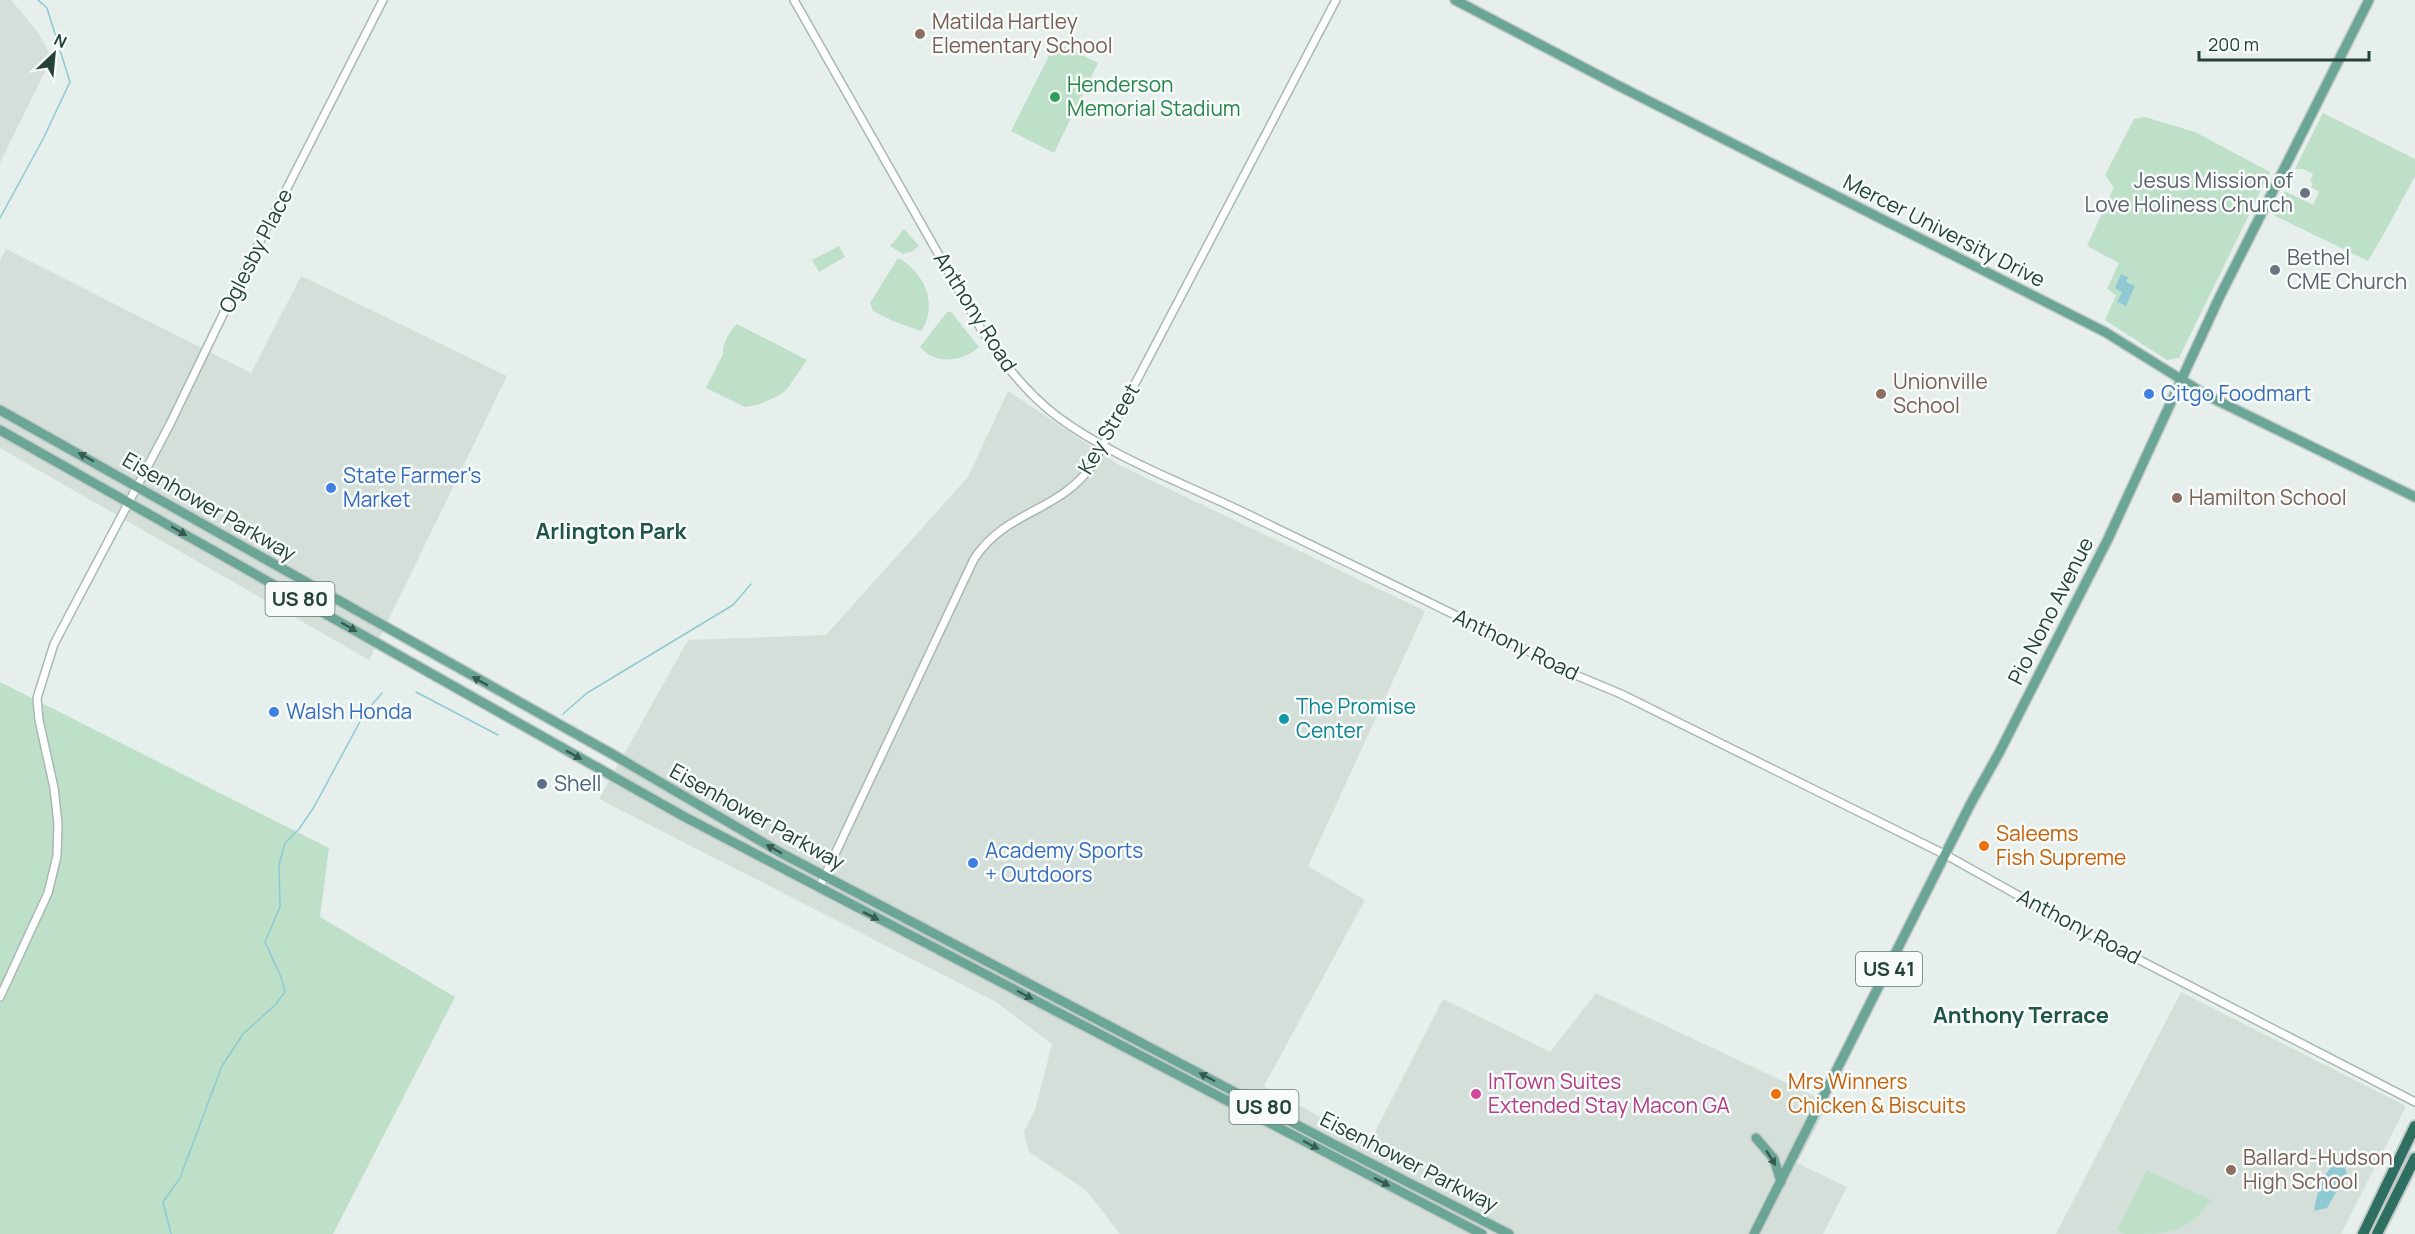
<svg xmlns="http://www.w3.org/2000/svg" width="2415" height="1234" font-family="Manrope,sans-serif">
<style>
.built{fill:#d4dfda}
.green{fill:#bfe0c8}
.water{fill:#8ec9d4}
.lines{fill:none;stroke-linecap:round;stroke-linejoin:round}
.stream{stroke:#8ec9d4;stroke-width:1.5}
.minor-casing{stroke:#a8b8b2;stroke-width:10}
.major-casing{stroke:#c2cac8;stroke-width:12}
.highway-casing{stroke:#c2cac8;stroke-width:14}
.minor{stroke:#fff;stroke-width:7}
.major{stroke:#6aa596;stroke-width:9}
.highway{stroke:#2f6f62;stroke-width:10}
.oneway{fill:#365b51}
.education-dot{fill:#8d6e63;stroke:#f7fbf9;stroke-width:2}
.leisure-dot{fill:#2e9e5b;stroke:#f7fbf9;stroke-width:2}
.worship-dot{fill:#6b7280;stroke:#f7fbf9;stroke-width:2}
.shop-dot{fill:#3f7fe0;stroke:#f7fbf9;stroke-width:2}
.culture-dot{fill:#0f9aa8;stroke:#f7fbf9;stroke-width:2}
.service-dot{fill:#5c6f8a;stroke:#f7fbf9;stroke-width:2}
.food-dot{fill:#e8710a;stroke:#f7fbf9;stroke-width:2}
.hotel-dot{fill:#d1479c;stroke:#f7fbf9;stroke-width:2}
.labels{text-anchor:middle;stroke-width:5;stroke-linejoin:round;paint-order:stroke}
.shield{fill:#f7fbf9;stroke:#637a73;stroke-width:1.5}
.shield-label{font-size:20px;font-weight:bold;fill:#24423a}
.education-label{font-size:21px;fill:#785e54;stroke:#f7fbf9;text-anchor:start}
.leisure-label{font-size:21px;fill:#27864d;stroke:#f7fbf9;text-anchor:start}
.worship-label{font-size:21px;fill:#5b616d;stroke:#f7fbf9;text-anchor:end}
.street-label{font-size:21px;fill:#24423a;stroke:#f7fbf9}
.shop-label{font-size:21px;fill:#366cbe;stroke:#f7fbf9;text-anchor:start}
.culture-label{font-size:21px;fill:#0d838f;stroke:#f7fbf9;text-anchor:start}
.service-label{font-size:21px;fill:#4e5e75;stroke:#f7fbf9;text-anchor:start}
.food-label{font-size:21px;fill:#c56008;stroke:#f7fbf9;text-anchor:start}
.hotel-label{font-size:21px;fill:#b23c85;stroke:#f7fbf9;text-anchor:start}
.neighbourhood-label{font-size:22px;font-weight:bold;fill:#1f5548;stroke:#f7fbf9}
</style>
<rect width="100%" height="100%" fill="#e6efeb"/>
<!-- built -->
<g class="built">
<polygon points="0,0 11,0 37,31 52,57 0,163"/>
<polygon points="6,249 251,373 301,276 507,376 369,660 0,448 0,261"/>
<polygon points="1008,391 1119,465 1425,611 1308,866 1365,900 1264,1086 1369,1144 1443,999 1550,1052 1596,993 1829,1103 1797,1163 1847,1187 1823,1234 1120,1234 1086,1190 1029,1152 1024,1132 1036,1107 1052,1044 996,1002 599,799 688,640 826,635 968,477"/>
<polygon points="2181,992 2406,1106 2341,1234 2056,1234"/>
</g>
<!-- green -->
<g class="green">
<polygon points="1056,42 1098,63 1054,153 1011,131"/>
<polygon points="2323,113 2415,159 2415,176 2386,230 2375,225 2386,230 2368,261 2273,215 2285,191 2313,205 2319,192 2311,187 2313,183 2310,181 2313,174 2303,169 2295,169"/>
<polygon points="2145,117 2195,132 2270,172 2179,358 2167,360 2105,320 2116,295 2107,289 2119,263 2087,246 2114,187 2105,175 2134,119"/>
<polygon points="904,229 919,246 913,251 903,254 890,246"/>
<polygon points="839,246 845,257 819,272 812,260"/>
<path d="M898,258c26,14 41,46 23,73l-28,-10 -20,-10 -3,-8z"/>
<path d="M947,312h4l28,35c-16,15 -44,18 -59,0z"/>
<path d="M737,324l70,36 -20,29 -9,7 -18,8 -15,3 -39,-19 17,-34c-1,-9 7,-24 14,-30z"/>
<polygon points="0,682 329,848 320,917 455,997 333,1234 0,1234"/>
<path d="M2147,1170l64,30c-23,34 -45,34 -86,34l-8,-4z"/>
</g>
<!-- water -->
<g class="water">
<polygon points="2121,274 2128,277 2126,282 2135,286 2126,306 2117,302 2122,292 2115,288"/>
<path d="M2337,1161l6,3 4,9 -20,35 -13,3c3,-19 8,-37 23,-50z"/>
</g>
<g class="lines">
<!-- stream -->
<g class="stream">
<polyline points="0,218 43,139 70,82 47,8 38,0"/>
<polyline points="416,692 498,735"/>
<polyline points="563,714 587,693 733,605 751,584"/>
<polyline points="171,1234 163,1202 180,1178 222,1066 243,1034 276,1004 285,992 281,977 265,942 280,907 279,865 285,843 299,829 314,807 364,714 382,693"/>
</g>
<!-- minor casing -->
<g class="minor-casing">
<g id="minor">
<path d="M794,0l187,329c21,33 45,64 77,88 54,40 125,66 185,95 112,54 224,108 335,164l43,18 325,161 116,65 353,182"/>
<path d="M819,888l155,-329c33,-50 85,-46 119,-95l243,-464"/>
<polyline points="0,997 48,893 57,856 58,824 54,788 39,720 37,698 54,644 170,424 231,298 383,0"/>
</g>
</g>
<!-- major casing -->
<g class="major-casing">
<g id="major">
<polyline points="1455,0 1617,85 2105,332 2208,396 2415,497"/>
<polyline points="0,410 612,754 781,853 1337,1146 1509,1234"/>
<polyline points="0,430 683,816 1482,1234"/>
<polyline points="1756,1138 1774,1159 1781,1182"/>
<polyline points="1754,1234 1971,803 1999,753 2108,539 2219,298 2369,0"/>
</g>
</g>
<!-- highway casing -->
<g class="highway-casing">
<g id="highway">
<polyline points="2363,1234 2415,1126"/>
<polyline points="2377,1234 2415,1158"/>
</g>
</g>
<!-- minor -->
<use href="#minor" class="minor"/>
<!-- major -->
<use href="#major" class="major"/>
<!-- highway -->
<use href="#highway" class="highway"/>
</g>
<!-- one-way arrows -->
<defs><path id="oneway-solid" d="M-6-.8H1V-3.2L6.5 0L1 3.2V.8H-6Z" transform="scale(1.5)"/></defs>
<g class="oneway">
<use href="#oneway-solid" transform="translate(86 457) rotate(-151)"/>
<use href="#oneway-solid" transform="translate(179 531) rotate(30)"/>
<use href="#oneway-solid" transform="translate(349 627) rotate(30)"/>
<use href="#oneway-solid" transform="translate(480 681) rotate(-151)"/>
<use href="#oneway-solid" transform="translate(574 755) rotate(29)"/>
<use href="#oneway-solid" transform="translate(774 849) rotate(-151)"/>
<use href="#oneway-solid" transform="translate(871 916) rotate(27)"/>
<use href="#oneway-solid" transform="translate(1025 995) rotate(28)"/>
<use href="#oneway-solid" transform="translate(1207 1077) rotate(-152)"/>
<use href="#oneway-solid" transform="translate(1311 1145) rotate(28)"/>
<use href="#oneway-solid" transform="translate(1771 1158) rotate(58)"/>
<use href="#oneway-solid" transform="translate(1382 1182) rotate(27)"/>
</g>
<!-- markers -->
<g class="education-dot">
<circle cx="920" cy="34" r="6"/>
<circle cx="1881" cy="394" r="6"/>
<circle cx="2177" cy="498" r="6"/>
<circle cx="2231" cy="1170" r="6"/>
</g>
<circle class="leisure-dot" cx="1055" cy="97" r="6"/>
<g class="worship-dot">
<circle cx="2305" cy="193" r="6"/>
<circle cx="2275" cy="270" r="6"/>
</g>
<g class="shop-dot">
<circle cx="2149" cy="394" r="6"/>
<circle cx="331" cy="488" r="6"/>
<circle cx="274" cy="712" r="6"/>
<circle cx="973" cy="863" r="6"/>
</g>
<circle class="culture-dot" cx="1284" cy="719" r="6"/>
<circle class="service-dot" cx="542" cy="784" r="6"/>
<g class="food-dot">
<circle cx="1984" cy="846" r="6"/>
<circle cx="1776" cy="1094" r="6"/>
</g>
<circle class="hotel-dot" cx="1476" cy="1094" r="6"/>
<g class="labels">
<!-- shield labels -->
<g class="shield">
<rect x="265.5" y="582" width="69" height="34" rx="4.5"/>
<rect x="1856" y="952" width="66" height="34" rx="4.5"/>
<rect x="1229.5" y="1090" width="69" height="34" rx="4.5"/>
</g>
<g class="shield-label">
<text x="300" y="606">US 80</text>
<text x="1889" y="976">US 41</text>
<text x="1264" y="1114">US 80</text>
</g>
<!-- education labels -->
<g class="education-label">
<text x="932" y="29">Matilda Hartley<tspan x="932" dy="24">Elementary School</tspan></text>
<text x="1893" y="389">Unionville<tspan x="1893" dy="24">School</tspan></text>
<text x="2189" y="505">Hamilton School</text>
<text x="2243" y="1165">Ballard-Hudson<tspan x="2243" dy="24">High School</tspan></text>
</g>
<!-- leisure labels -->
<g class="leisure-label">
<text x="1067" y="92">Henderson<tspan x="1067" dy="24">Memorial Stadium</tspan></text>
</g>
<!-- worship labels -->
<g class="worship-label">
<text x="2293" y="188">Jesus Mission of<tspan x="2293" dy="24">Love Holiness Church</tspan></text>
<text x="2287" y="265" text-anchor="start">Bethel<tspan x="2287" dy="24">CME Church</tspan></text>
</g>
<!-- street labels -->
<g class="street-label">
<text transform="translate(1944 231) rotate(27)" y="7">Mercer University Drive</text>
<text transform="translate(256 251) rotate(-63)" y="7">Oglesby Place</text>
<text transform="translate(975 312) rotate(58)" y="7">Anthony Road</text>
<text transform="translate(1109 429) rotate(-60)" y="7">Key Street</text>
<text transform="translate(209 507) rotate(30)" y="7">Eisenhower Parkway</text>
<text transform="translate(2051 611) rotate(-63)" y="7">Pio Nono Avenue</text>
<text transform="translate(1516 645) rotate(26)" y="7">Anthony Road</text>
<text transform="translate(757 817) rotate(29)" y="7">Eisenhower Parkway</text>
<text transform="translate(2079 927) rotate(28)" y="7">Anthony Road</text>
<text transform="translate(1409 1162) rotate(27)" y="7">Eisenhower Parkway</text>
</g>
<!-- shop labels -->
<g class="shop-label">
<text x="2161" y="401">Citgo Foodmart</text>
<text x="343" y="483">State Farmer's<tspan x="343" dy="24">Market</tspan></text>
<text x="286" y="719">Walsh Honda</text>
<text x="985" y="858">Academy Sports<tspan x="985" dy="24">+ Outdoors</tspan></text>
</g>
<!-- culture labels -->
<g class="culture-label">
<text x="1296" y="714">The Promise<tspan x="1296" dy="24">Center</tspan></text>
</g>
<!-- service labels -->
<g class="service-label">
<text x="554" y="791">Shell</text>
</g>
<!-- food labels -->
<g class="food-label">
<text x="1996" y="841">Saleems<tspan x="1996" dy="24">Fish Supreme</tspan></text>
<text x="1788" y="1089">Mrs Winners<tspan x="1788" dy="24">Chicken &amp; Biscuits</tspan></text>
</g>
<!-- hotel labels -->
<g class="hotel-label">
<text x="1488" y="1089">InTown Suites<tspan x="1488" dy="24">Extended Stay Macon GA</tspan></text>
</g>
<!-- neighbourhood labels -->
<g class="neighbourhood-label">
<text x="611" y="539">Arlington Park</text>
<text x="2021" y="1023">Anthony Terrace</text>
</g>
</g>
<!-- north arrow -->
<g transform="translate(54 54) rotate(26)" stroke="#f7fbf9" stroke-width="4.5" paint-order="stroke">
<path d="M0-4.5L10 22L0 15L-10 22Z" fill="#24423a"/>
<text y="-9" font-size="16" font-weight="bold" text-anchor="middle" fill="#24423a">N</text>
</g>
<!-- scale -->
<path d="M2199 51v9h170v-9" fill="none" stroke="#24423a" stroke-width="3"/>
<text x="2208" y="51" font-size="18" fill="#24423a" stroke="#f7fbf9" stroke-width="4.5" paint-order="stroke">200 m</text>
</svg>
